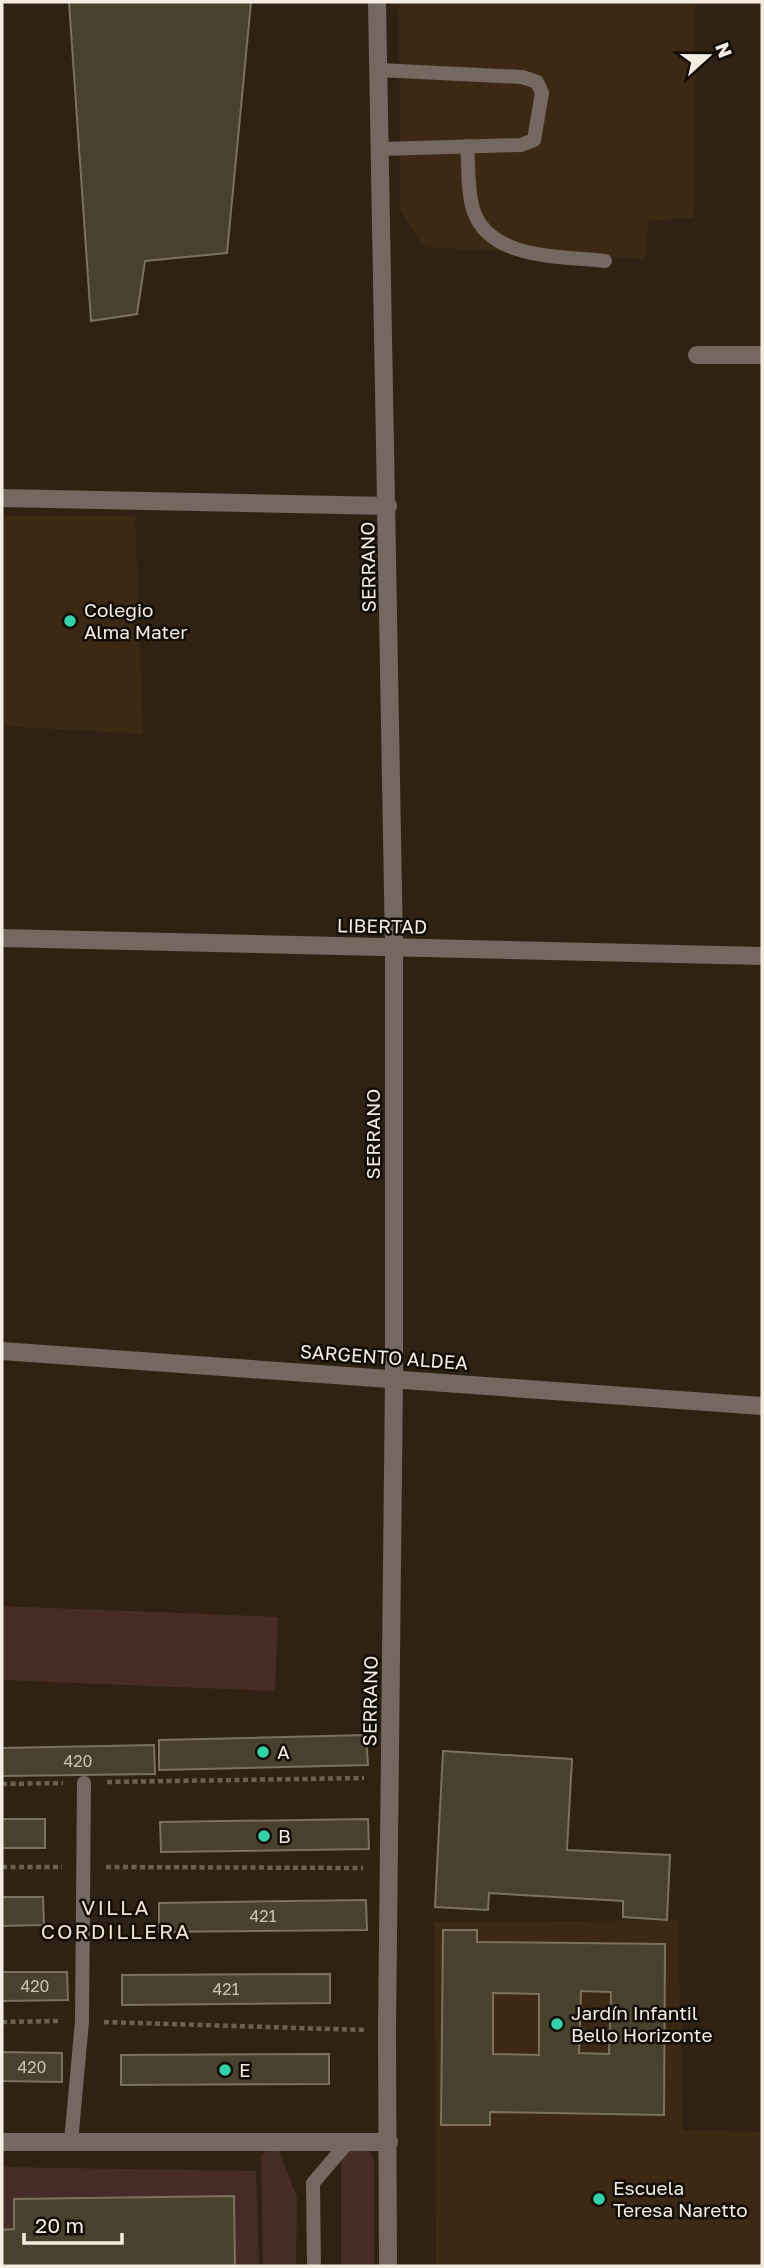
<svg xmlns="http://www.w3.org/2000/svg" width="764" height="2268" font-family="'Golos Text',sans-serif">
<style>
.built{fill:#3b2914}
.green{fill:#462b26}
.building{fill:#49412d;stroke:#7b725d;stroke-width:2;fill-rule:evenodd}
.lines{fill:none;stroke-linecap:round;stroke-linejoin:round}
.path{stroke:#6c6053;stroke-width:4.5;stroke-dasharray:5 3.5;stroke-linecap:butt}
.service{stroke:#756861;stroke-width:14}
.minor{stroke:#756861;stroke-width:18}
.tertiary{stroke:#756861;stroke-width:18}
.poi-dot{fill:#31d4a9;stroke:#130d07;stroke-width:2.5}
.labels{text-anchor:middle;stroke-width:5;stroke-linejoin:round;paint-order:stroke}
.number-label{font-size:16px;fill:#cac1b5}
.street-label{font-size:19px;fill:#f5ece2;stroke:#130d07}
.poi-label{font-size:19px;fill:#f5ece2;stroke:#130d07;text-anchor:start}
.neighbourhood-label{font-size:21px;letter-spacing:2px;fill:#f2e0cc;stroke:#130d07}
</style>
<rect width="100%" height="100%" fill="#2f2213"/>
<!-- built -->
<g class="built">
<polygon points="399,2 695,2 694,218 648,221 646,259 423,247 400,209"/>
<polygon points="2,516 135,516 143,734 2,726"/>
<polygon points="678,1920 683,2130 762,2132 762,2266 436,2266 435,1922"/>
</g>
<!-- green -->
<g class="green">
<polygon points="2,1606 278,1617 275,1691 2,1680"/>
<polygon points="276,2142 297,2198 296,2266 263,2266 261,2156"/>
<polygon points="341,2149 369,2149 374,2161 374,2266 341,2266"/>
<polygon points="2,2167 256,2171 259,2266 2,2266"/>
</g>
<!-- building -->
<g class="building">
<polygon points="69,2 251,2 227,253 145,261 137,314 91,321"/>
<polygon points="366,1735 368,1765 159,1770 159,1740"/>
<polygon points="154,1745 155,1774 2,1776 2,1748"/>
<polygon points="443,1751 572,1759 567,1850 670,1855 667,1920 623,1917 623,1901 489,1893 488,1910 435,1907"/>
<rect x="2" y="1819" width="43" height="29"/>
<polygon points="368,1819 369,1849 161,1852 160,1822"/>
<polygon points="2,1897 43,1897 44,1925 2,1926"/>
<polygon points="366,1900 367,1930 159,1932 159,1903"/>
<path d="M443,1930h34v12l188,2 -1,171 -174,-3v13h-49zM581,1991l30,1 -2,62 -30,-1zM493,1993l46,1v61l-46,-1z"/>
<polygon points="2,1972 67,1972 68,2000 2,2001"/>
<polygon points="330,1974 330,2003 122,2005 122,1975"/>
<polygon points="2,2052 62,2053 62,2082 2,2081"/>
<polygon points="329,2054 329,2084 121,2085 121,2055"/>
<polygon points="234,2196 235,2266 2,2266 2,2230 14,2229 14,2199"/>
</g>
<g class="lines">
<!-- path -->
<g class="path">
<polyline points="107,1782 364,1778"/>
<polyline points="2,1784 63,1783"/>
<polyline points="2,1867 62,1867"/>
<polyline points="106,1867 363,1868"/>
<polyline points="2,2022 60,2021"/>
<polyline points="104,2022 365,2030"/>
</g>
<!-- service -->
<g class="service">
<polyline points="379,70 522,77 537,82 542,93 534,140 521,145 380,149"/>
<path d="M467,146c2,20 0,47 7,66 17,48 89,44 131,49"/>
<polyline points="71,2142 82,2021 84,1783"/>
<polyline points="314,2266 313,2183 348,2142"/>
</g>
<!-- minor -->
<g class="minor">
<polyline points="697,355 762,355"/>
<polyline points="2,498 388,506"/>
<polyline points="2,938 762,956"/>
<polyline points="2,1351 762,1406"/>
<polyline points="2,2142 389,2142"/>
</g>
<!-- tertiary -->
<polyline class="tertiary" points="377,2 394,947 394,1378 387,2031 388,2266"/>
</g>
<!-- markers -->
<g class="poi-dot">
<circle cx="70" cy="621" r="7"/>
<circle cx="263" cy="1752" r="7"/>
<circle cx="264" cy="1836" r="7"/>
<circle cx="557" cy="2024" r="7"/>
<circle cx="225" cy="2070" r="7"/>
<circle cx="599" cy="2199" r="7"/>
</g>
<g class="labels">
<!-- number labels -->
<g class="number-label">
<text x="78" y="1767">420</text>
<text x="263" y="1922">421</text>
<text x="35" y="1992">420</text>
<text x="226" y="1995">421</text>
<text x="32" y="2073">420</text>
</g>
<!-- street labels -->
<g class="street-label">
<text transform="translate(368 567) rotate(-91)" y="7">SERRANO</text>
<text transform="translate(382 926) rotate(1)" y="7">LIBERTAD</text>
<text transform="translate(373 1134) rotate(-90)" y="7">SERRANO</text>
<text transform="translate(384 1357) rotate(4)" y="7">SARGENTO ALDEA</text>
<text transform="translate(370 1701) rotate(-89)" y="7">SERRANO</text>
</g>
<!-- poi labels -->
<g class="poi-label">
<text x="84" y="617">Colegio<tspan x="84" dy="22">Alma Mater</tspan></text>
<text x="277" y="1759">A</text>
<text x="278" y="1843">B</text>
<text x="571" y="2020">Jardín Infantil<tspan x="571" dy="22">Bello Horizonte</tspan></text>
<text x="239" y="2077">E</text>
<text x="613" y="2195">Escuela<tspan x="613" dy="22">Teresa Naretto</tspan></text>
</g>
<!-- neighbourhood labels -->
<g class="neighbourhood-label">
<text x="116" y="1915">VILLA<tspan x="116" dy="24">CORDILLERA</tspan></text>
</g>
</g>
<!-- border -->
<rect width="764" height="2268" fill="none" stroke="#f5ece2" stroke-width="7"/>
<!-- north arrow -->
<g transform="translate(708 56) rotate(69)" stroke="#130d07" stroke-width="5" paint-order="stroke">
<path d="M0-5L12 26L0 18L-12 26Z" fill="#f5ece2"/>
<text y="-10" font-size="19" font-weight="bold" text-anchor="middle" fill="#f5ece2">N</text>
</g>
<!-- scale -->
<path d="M24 2233v10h98v-10" fill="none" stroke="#f5ece2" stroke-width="3.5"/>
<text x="35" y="2233" font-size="21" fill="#f5ece2" stroke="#130d07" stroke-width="5" paint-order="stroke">20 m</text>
</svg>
